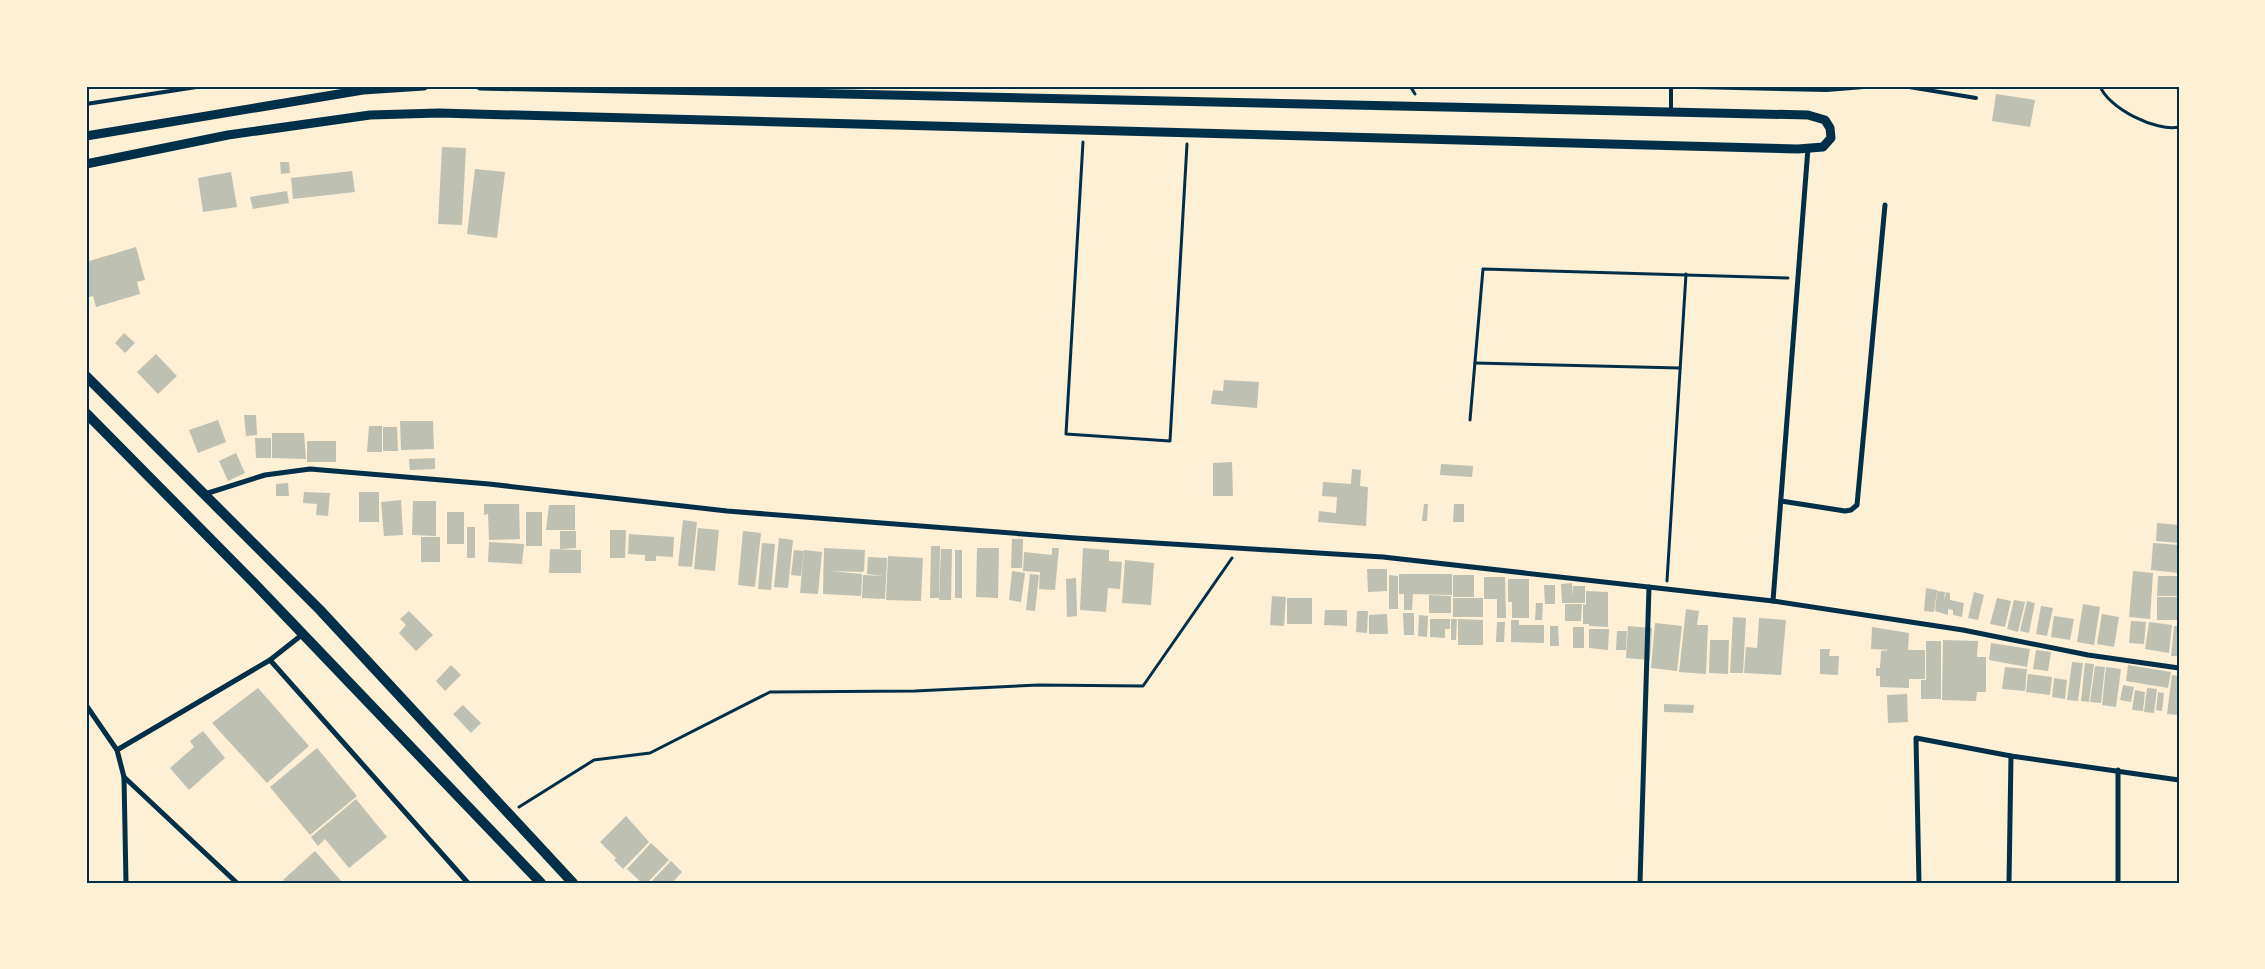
<svg xmlns="http://www.w3.org/2000/svg" width="2265" height="969" font-family="'Public Sans',sans-serif">
<style>
.building{fill:#bec0b2}
.lines{fill:none;stroke-linecap:round;stroke-linejoin:round}
.path{stroke:#003049;stroke-width:3}
.service{stroke:#003049;stroke-width:4}
.minor{stroke:#003049;stroke-width:5}
.tertiary{stroke:#003049;stroke-width:9}
.secondary{stroke:#003049;stroke-width:10}
.neatline{fill:none;stroke:#003049;stroke-width:2}
</style>
<rect width="100%" height="100%" fill="#fdf0d5"/>
<!-- building -->
<g class="building">
<polygon points="1996,94 2035,100 2030,127 1992,121"/>
<polygon points="442,147 466,148 462,225 438,224"/>
<polygon points="280,162 289,162 290,173 281,174"/>
<polygon points="475,169 505,172 497,238 467,234"/>
<polygon points="352,171 355,192 293,199 291,178"/>
<polygon points="231,172 237,207 203,212 198,178"/>
<polygon points="287,191 289,203 253,209 250,197"/>
<polygon points="136,247 145,280 137,282 140,294 96,307 93,296 86,298 86,262"/>
<polygon points="124,333 135,343 125,353 115,343"/>
<polygon points="156,354 177,376 158,394 137,372"/>
<polygon points="1224,380 1259,382 1257,408 1211,404 1213,390 1223,391"/>
<polygon points="244,415 256,415 257,435 246,436"/>
<polygon points="218,420 226,442 198,453 189,430"/>
<polygon points="400,421 433,421 434,449 401,450"/>
<polygon points="369,426 382,426 382,452 367,452"/>
<polygon points="383,427 397,427 398,451 383,451"/>
<polygon points="272,433 304,433 306,459 272,458"/>
<polygon points="255,438 271,438 271,458 256,458"/>
<rect x="307" y="441" width="29" height="21"/>
<polygon points="236,453 245,473 228,481 219,461"/>
<polygon points="435,458 435,469 410,470 409,459"/>
<polygon points="1232,462 1233,496 1213,496 1213,463"/>
<polygon points="1441,464 1473,466 1472,477 1440,475"/>
<polygon points="1352,469 1361,470 1360,486 1368,487 1366,526 1318,522 1319,511 1336,513 1337,497 1322,496 1323,482 1351,484"/>
<polygon points="288,483 289,496 276,496 276,484"/>
<polygon points="304,492 330,493 328,516 316,515 317,504 303,503"/>
<rect x="359" y="492" width="20" height="30"/>
<polygon points="401,500 403,535 384,536 381,502"/>
<polygon points="413,501 436,501 436,536 412,535"/>
<polygon points="484,504 519,504 520,539 489,540 488,514 484,515"/>
<polygon points="1424,504 1428,504 1427,521 1422,521"/>
<polygon points="1454,504 1464,504 1464,522 1453,522"/>
<polygon points="549,505 575,505 575,530 546,530"/>
<rect x="447" y="512" width="17" height="32"/>
<rect x="526" y="512" width="16" height="34"/>
<polygon points="683,520 697,522 692,567 678,566"/>
<polygon points="2157,523 2179,525 2179,543 2156,541"/>
<rect x="467" y="527" width="8" height="31"/>
<polygon points="698,528 719,530 715,571 694,569"/>
<polygon points="610,530 626,530 625,558 610,558"/>
<polygon points="560,531 576,531 576,548 560,549"/>
<polygon points="743,531 761,533 755,587 738,585"/>
<polygon points="629,534 674,537 673,557 656,556 656,561 645,561 645,555 628,554"/>
<rect x="421" y="537" width="19" height="25"/>
<polygon points="779,538 793,540 788,588 774,587"/>
<polygon points="1012,539 1023,539 1022,568 1011,568"/>
<polygon points="489,542 524,544 522,564 488,562"/>
<polygon points="762,543 775,544 771,590 758,589"/>
<polygon points="2153,543 2179,545 2179,573 2151,570"/>
<polygon points="931,546 940,546 939,598 930,598"/>
<polygon points="824,548 865,550 864,571 862,572 830,571 862,574 861,596 823,594"/>
<polygon points="977,548 999,548 998,598 976,597"/>
<polygon points="1052,548 1059,548 1055,590 1039,589 1040,572 1023,571 1024,552 1052,555"/>
<polygon points="1083,548 1109,550 1109,561 1122,562 1120,589 1108,588 1106,612 1080,610"/>
<polygon points="550,549 581,550 581,573 549,573"/>
<polygon points="941,549 952,549 951,600 939,600"/>
<polygon points="794,550 804,551 801,576 791,575"/>
<polygon points="804,550 822,552 818,594 800,593"/>
<rect x="955" y="550" width="7" height="48"/>
<polygon points="888,556 923,558 921,601 886,600"/>
<polygon points="868,557 887,558 885,599 862,598 863,575 884,576 867,574"/>
<polygon points="1125,560 1154,563 1151,605 1122,603"/>
<polygon points="1367,569 1387,569 1387,591 1368,592"/>
<polygon points="1012,571 1025,573 1021,602 1009,600"/>
<polygon points="2133,571 2153,573 2150,619 2129,617"/>
<polygon points="1030,574 1039,575 1035,611 1026,610"/>
<polygon points="1399,574 1452,574 1452,595 1413,594 1412,610 1404,610 1404,594 1399,594"/>
<polygon points="1389,575 1398,576 1398,609 1389,609"/>
<rect x="1453" y="575" width="21" height="22"/>
<polygon points="2158,576 2179,576 2179,596 2157,596"/>
<polygon points="1484,577 1505,577 1506,618 1497,618 1497,599 1484,599"/>
<polygon points="1076,578 1077,616 1067,617 1066,579"/>
<polygon points="1508,579 1529,579 1529,618 1512,618 1512,602 1508,602"/>
<polygon points="1572,583 1573,598 1573,586 1585,586 1585,603 1562,603 1561,584"/>
<polygon points="1544,585 1555,585 1555,604 1545,604"/>
<polygon points="1926,588 1937,590 1934,612 1924,611"/>
<polygon points="1586,591 1608,592 1608,627 1589,626 1589,624 1583,624 1583,604 1586,605"/>
<polygon points="1937,591 1945,592 1944,601 1946,592 1950,593 1950,600 1964,603 1962,617 1953,615 1953,610 1948,609 1948,615 1935,611"/>
<polygon points="1974,592 1984,595 1978,620 1968,618"/>
<polygon points="1429,595 1451,596 1451,613 1429,613"/>
<polygon points="1272,596 1286,597 1284,626 1270,625"/>
<rect x="2157" y="597" width="22" height="23"/>
<rect x="1287" y="598" width="25" height="26"/>
<rect x="1453" y="598" width="30" height="19"/>
<polygon points="1997,598 2011,601 2005,627 1990,624"/>
<polygon points="2014,600 2025,602 2018,632 2007,629"/>
<polygon points="2027,601 2035,603 2029,633 2020,631"/>
<polygon points="1536,603 1543,603 1542,620 1535,620"/>
<polygon points="1565,604 1582,604 1581,621 1565,621"/>
<polygon points="2083,604 2100,607 2094,645 2077,642"/>
<polygon points="2041,606 2053,608 2047,636 2036,634"/>
<polygon points="1686,609 1699,611 1697,625 1708,625 1706,674 1679,672"/>
<polygon points="1325,610 1347,610 1347,626 1324,625"/>
<polygon points="409,611 433,635 416,651 399,633 406,625 400,619"/>
<polygon points="1357,611 1368,611 1367,633 1356,632"/>
<polygon points="1403,613 1414,613 1414,635 1404,635"/>
<polygon points="1387,614 1388,634 1369,634 1369,615"/>
<polygon points="2102,614 2119,617 2114,647 2097,644"/>
<polygon points="1419,615 1428,616 1427,637 1418,636"/>
<polygon points="2054,616 2074,619 2070,640 2051,637"/>
<polygon points="1733,617 1746,618 1743,673 1730,673"/>
<polygon points="1759,618 1786,620 1781,675 1744,673 1746,647 1757,648"/>
<polygon points="1430,619 1450,619 1450,629 1445,629 1445,638 1430,637"/>
<polygon points="1451,619 1457,619 1456,640 1451,640"/>
<polygon points="1458,619 1483,620 1483,645 1458,645"/>
<polygon points="1511,620 1519,620 1519,625 1544,625 1544,643 1511,642"/>
<polygon points="2131,621 2146,622 2144,644 2129,643"/>
<polygon points="1497,622 1505,622 1504,642 1496,642"/>
<polygon points="2149,622 2172,625 2169,653 2145,649"/>
<polygon points="1655,623 1682,626 1677,671 1651,668"/>
<polygon points="1550,626 1558,626 1559,646 1550,646"/>
<polygon points="1628,626 1652,628 1650,660 1626,658"/>
<polygon points="2174,626 2179,626 2179,656 2171,656"/>
<rect x="1573" y="627" width="11" height="21"/>
<polygon points="1872,627 1909,633 1908,650 1925,650 1925,679 1909,679 1909,688 1880,687 1880,676 1876,676 1876,668 1880,668 1881,651 1890,650 1871,649"/>
<polygon points="1589,629 1609,629 1608,650 1589,648"/>
<polygon points="1617,631 1627,631 1626,650 1616,650"/>
<polygon points="1710,640 1729,640 1728,674 1709,673"/>
<polygon points="1943,640 1978,641 1977,657 1986,657 1986,692 1977,692 1976,701 1942,700"/>
<polygon points="1926,641 1941,641 1941,699 1921,699 1921,680 1926,680"/>
<polygon points="1991,643 2030,649 2027,667 1989,660"/>
<polygon points="1820,649 1830,649 1829,656 1839,656 1838,675 1820,674"/>
<polygon points="2036,650 2051,652 2048,671 2033,669"/>
<polygon points="2072,662 2083,663 2078,701 2067,700"/>
<polygon points="2085,663 2094,664 2089,702 2081,701"/>
<polygon points="451,665 461,675 445,691 436,681"/>
<polygon points="2128,665 2171,672 2168,688 2126,681"/>
<polygon points="2095,666 2105,667 2101,703 2090,702"/>
<polygon points="2005,667 2027,669 2025,691 2002,689"/>
<polygon points="2106,667 2121,669 2116,707 2102,705"/>
<polygon points="2028,674 2052,677 2050,695 2026,692"/>
<polygon points="2172,675 2179,676 2179,715 2167,714"/>
<polygon points="2054,678 2067,680 2065,699 2052,697"/>
<polygon points="2123,685 2134,687 2131,702 2120,700"/>
<polygon points="258,688 309,746 267,783 212,723"/>
<polygon points="2147,688 2157,689 2154,713 2144,712"/>
<polygon points="2135,690 2145,692 2143,711 2132,710"/>
<polygon points="2158,692 2164,693 2162,711 2156,710"/>
<polygon points="1907,694 1908,722 1888,723 1887,695"/>
<polygon points="1664,704 1694,705 1693,713 1664,712"/>
<polygon points="463,705 481,723 471,733 453,714"/>
<polygon points="203,731 225,758 189,790 170,768 194,747 190,741"/>
<polygon points="317,748 357,796 310,835 270,787"/>
<polygon points="356,799 387,837 349,868 325,839 318,846 311,837"/>
<polygon points="626,816 649,842 623,869 614,860 616,858 600,842"/>
<polygon points="651,843 669,860 647,883 642,883 627,869"/>
<polygon points="315,851 343,883 286,883 283,880"/>
<polygon points="671,861 682,872 672,883 650,883"/>
</g>
<g class="lines">
<!-- path -->
<g class="path">
<polyline points="1410,86 1415,94"/>
<path d="M2100,86c8,22 56,46 79,41"/>
<polyline points="1083,142 1066,434 1170,441 1187,144"/>
<polyline points="1475,363 1680,368"/>
<polyline points="1470,420 1483,269 1788,278"/>
<polyline points="1667,581 1686,274"/>
<polyline points="519,807 594,760 650,753 770,692 915,691 1039,685 1143,686 1232,558"/>
</g>
<!-- service -->
<g class="service">
<polyline points="1651,86 1827,90 1876,86"/>
<polyline points="1671,86 1671,111"/>
<polyline points="1903,86 1976,98"/>
<polyline points="86,104 203,86"/>
</g>
<!-- minor -->
<g class="minor">
<polyline points="205,494 265,475 310,469 489,484 727,511 1075,538 1383,557 1773,601 1808,148"/>
<polyline points="1781,501 1845,511 1851,510 1857,505 1885,205"/>
<polyline points="1773,601 1963,630 2088,655 2179,668"/>
<polyline points="270,660 303,634"/>
<polyline points="86,705 117,750 124,777 237,883"/>
<polyline points="117,750 270,660 468,883"/>
<polyline points="124,777 126,883"/>
<polyline points="1640,883 1649,587"/>
<polyline points="1919,883 1916,738 2011,756 2179,780"/>
<polyline points="2009,883 2011,756"/>
<polyline points="2118,883 2118,770"/>
</g>
<!-- tertiary -->
<g class="tertiary">
<polyline points="86,136 363,90 424,86"/>
<polyline points="86,164 228,135 370,115 439,113 1798,149 1823,147 1831,138 1830,128 1825,120 1808,115 480,86"/>
</g>
<!-- secondary -->
<g class="secondary">
<polyline points="86,376 320,610 573,883"/>
<polyline points="86,413 254,583 541,883"/>
</g>
</g>
<!-- border -->
<rect width="2265" height="969" fill="none" stroke="#fdf0d5" stroke-width="175"/>
<rect x="88" y="88" width="2090" height="794" class="neatline"/>
</svg>
